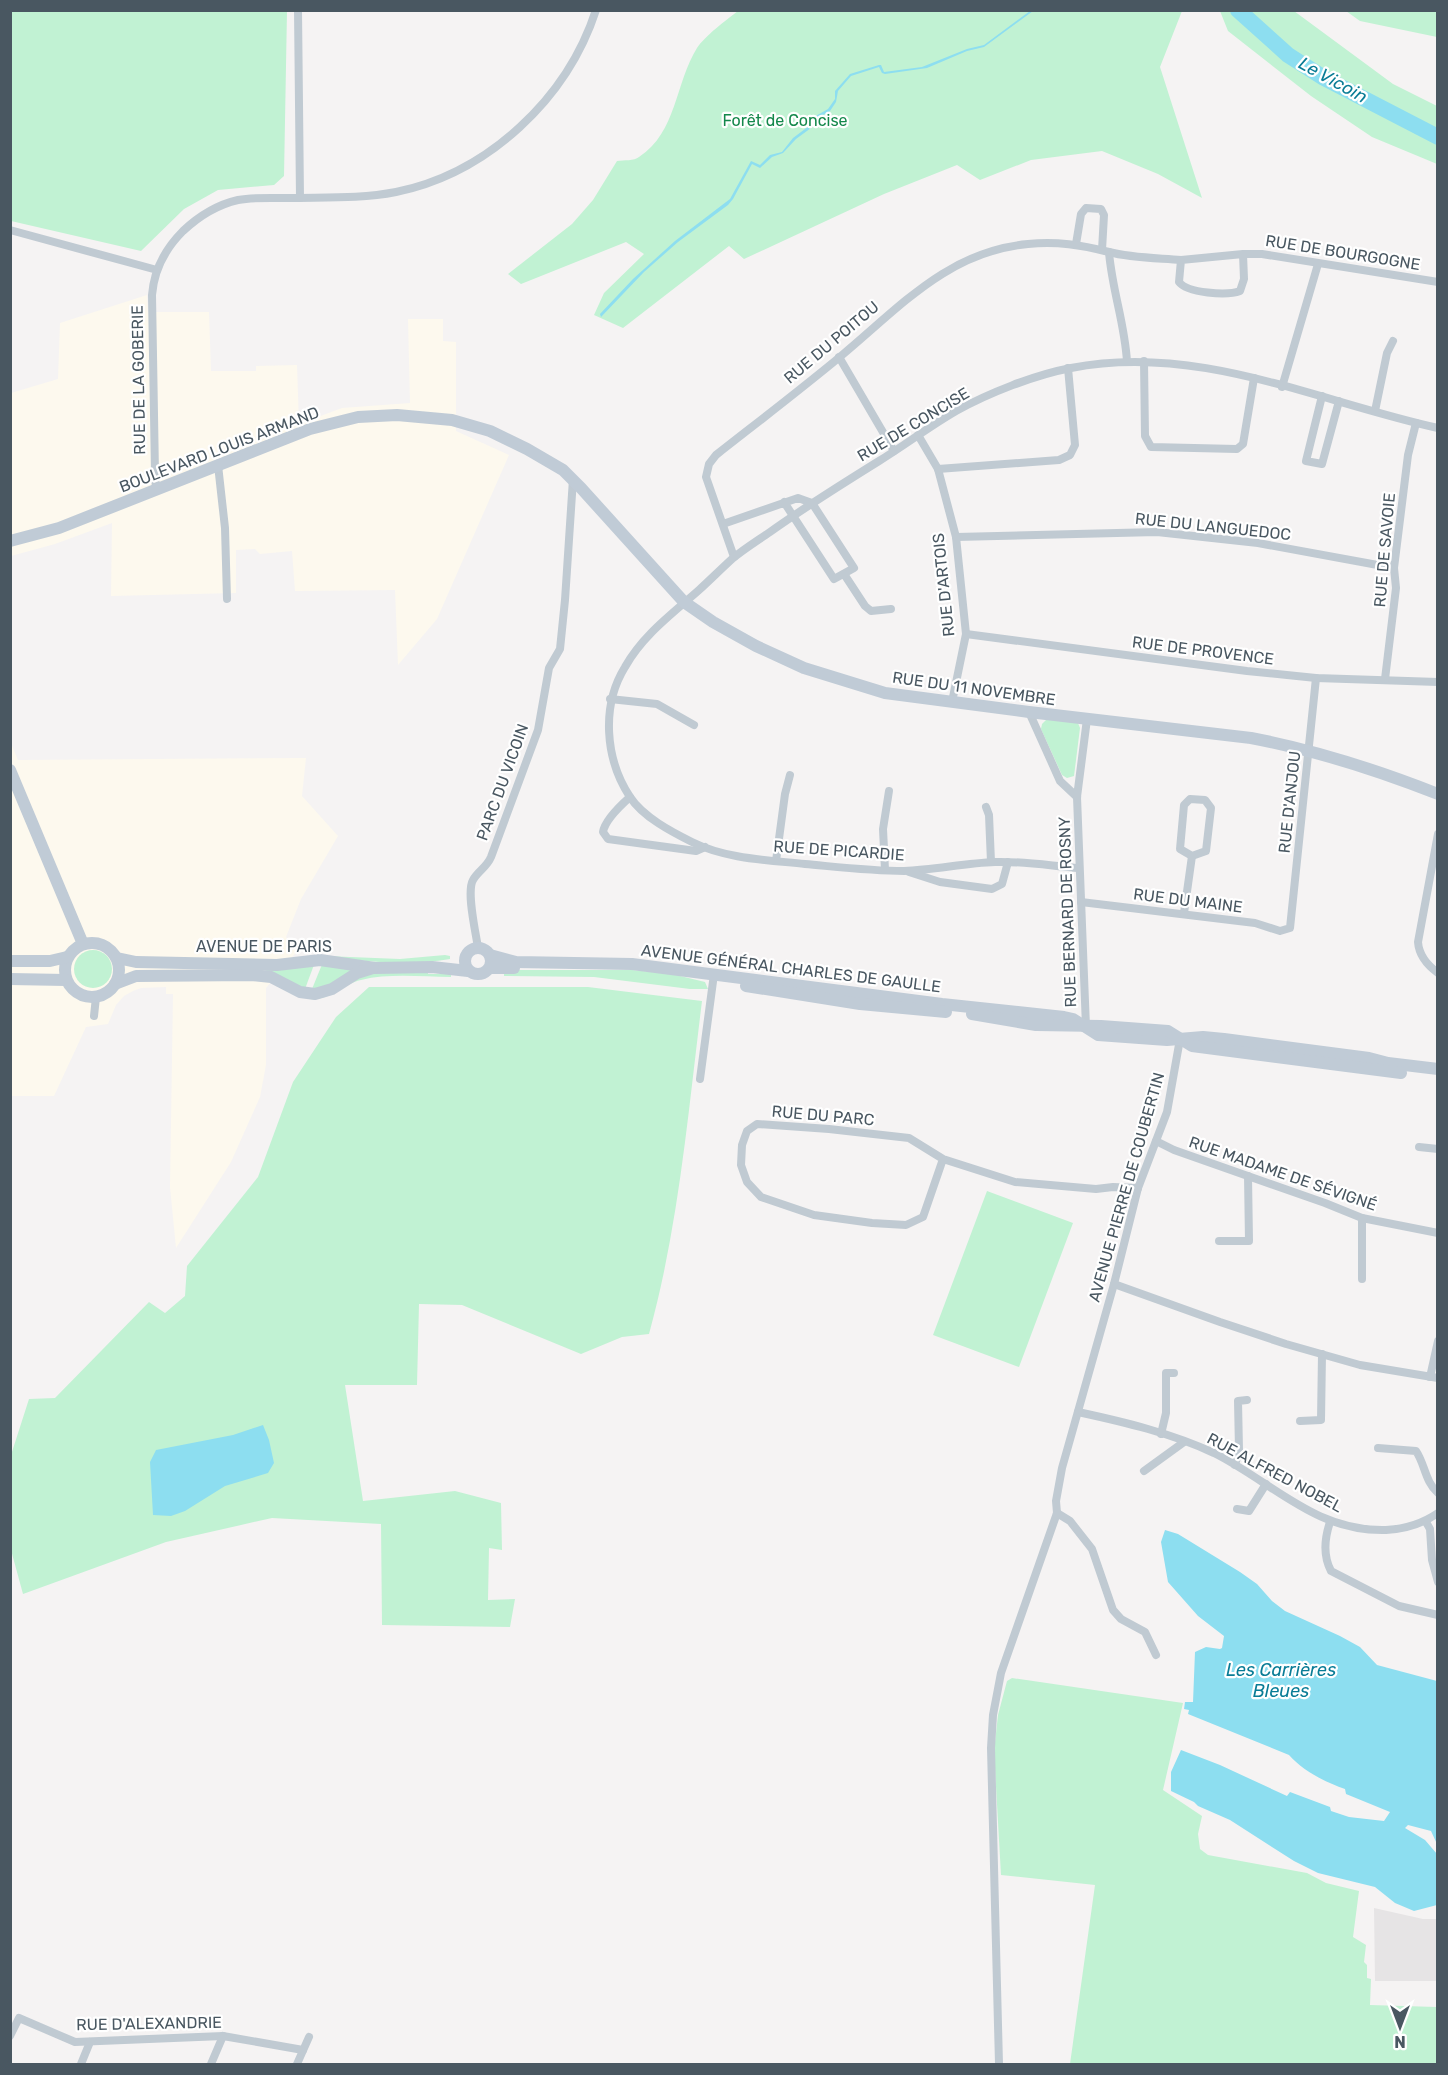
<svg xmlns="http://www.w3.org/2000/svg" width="1448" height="2075" font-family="Rubik,sans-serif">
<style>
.commercial{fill:#fdf9ee}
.education{fill:#e6e4e5}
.green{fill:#c1f2d3}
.water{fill:#8ddef0}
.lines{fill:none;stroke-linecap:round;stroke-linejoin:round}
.river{stroke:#8ddef0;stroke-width:16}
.street{stroke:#c0cad2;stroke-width:8}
.secondary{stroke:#c0cbd6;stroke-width:12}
.labels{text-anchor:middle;stroke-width:4.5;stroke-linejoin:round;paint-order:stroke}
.park-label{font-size:16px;fill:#14884b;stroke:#fff}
.street-label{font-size:16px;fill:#495761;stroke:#fff}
.water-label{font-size:18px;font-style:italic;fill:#097c96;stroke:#fff}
</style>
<rect width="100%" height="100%" fill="#f5f3f3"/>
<!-- commercial -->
<g class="commercial">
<polygon points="147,295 148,312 209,312 211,371 256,371 256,366 297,365 299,424 342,408 410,403 408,319 443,319 443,341 456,342 456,431 509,455 437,619 398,665 395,590 295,591 292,551 260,554 255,549 236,550 236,593 111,596 112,523 55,544 11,556 11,393 58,379 60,323"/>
<polygon points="10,741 18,760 306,758 302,796 338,836 301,899 286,937 298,950 266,988 266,1065 260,1097 231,1162 176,1248 170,1187 173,994 166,994 166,987 141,988 133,991 124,996 116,1005 108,1024 86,1027 54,1096 11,1096"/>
</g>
<!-- education -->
<polygon class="education" points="1374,1908 1423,1919 1437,1919 1437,1981 1375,1981"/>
<!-- green -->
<g class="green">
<polygon points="11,10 287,11 284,176 274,185 218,190 184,209 141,251 11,221"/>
<path d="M738,11h444l-22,56 42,131 -44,-24 -56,-23 -71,9 -51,20 -23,-15 -73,29 -140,65 -15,-13 -106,82 -29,-13 10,-22 40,-39 -18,-12 -105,42 -13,-10 64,-50 21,-24 24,-39c7,-1 17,0 22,-4 38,-25 36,-74 58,-109 8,-12 29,-28 41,-37z"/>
<polygon points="1220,11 1294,11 1393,84 1437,106 1437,164 1372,137 1311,96 1228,31"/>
<polygon points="1346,11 1437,11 1437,37 1360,21"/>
<polygon points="1047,719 1078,723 1080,728 1074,776 1067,778 1062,775 1041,729 1042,724"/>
<circle cx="93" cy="969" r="19"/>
<path d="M445,955l5,1v3c-41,7 -84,3 -125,-3l75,3z"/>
<polygon points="315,962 305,989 263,969"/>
<polygon points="323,962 360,968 332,985 312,989"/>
<polygon points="504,970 632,970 672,974 705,982 708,989 690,989 594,977 504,976"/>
<path d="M428,971v3h23v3c-29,0 -61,-4 -90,3 -19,4 -30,21 -52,19l1,-3 53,-22z"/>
<path d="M369,987h219l114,14c-14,112 -23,224 -53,333l-27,3 -41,17 -119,-49 -43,-1 -2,81h-72l18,116 92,-10 46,12 1,47 -13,-2 -1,52 27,-1 -5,28 -128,-2 -1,-101 -109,-6 -106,24 -143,52 -12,-44v-95l18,-56 26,-1 94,-96 16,11 20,-17 2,-30 71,-89 35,-95 43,-65z"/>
<polygon points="987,1191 1073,1223 1019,1367 933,1335"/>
<polygon points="1012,1678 1183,1703 1163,1790 1202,1816 1198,1834 1200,1849 1208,1855 1307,1873 1326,1883 1359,1891 1353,1937 1366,1945 1364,1962 1367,1965 1367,1978 1371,1979 1370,2005 1437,2007 1437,2064 1070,2064 1095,1885 1001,1875 994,1751 998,1715 1007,1681"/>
</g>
<!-- water -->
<g class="water">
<polygon points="1030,11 1033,11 984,47 967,51 927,68 885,74 882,73 879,67 851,76 838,91 836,102 830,111 816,119 811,128 796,139 783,153 772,157 760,168 752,164 733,199 728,205 678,242 644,272 601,317 600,314 633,279 675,241 730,199 751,161 760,165 770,155 782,152 793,138 809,126 814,117 828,109 835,99 835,91 850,74 879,65 881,65 884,72 922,67 967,49 984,45"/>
<polygon points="263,1425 269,1440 274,1463 268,1473 225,1486 185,1511 171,1516 153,1515 150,1462 156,1450 233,1435"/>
<path d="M1165,1530l13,4 62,38 17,12 15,17 13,10 55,25 20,11 17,18 60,16v163l-6,-13 -23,-6 -3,3 20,12 12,14v51l-23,6 -19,-8 -20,-16 -57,-14 -24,-12 -64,-41 -32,-14 -4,-4 -23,-11v-19l10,-22 39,15 67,31 3,-4 40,15 1,4 18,6 35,4 6,-9 -44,-18 -1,-5c-20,-7 -42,-18 -56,-34l-101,-41 1,-4 -5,-1 1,-7h8l2,-50 11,-5 14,2 2,-1 2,-12 -26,-20 -30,-34 -7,-40z"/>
</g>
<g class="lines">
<!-- river -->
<polyline class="river" points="1238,10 1288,55 1324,78 1438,137"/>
<!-- street -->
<g class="street">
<polyline points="298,10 300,198"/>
<polyline points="10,230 157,270"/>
<polyline points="1076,244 1081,214 1086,208 1101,209 1104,215 1102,250"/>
<path d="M1109,252c3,38 16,72 18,110"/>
<path d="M1243,254l1,25 -4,12c-13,5 -53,2 -61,-9l2,-22 62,-6h19l176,28"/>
<polyline points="839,357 894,451"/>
<polyline points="1144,361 1145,436 1151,447 1237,449 1243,444 1254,378"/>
<polyline points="1282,387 1318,264"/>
<polyline points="1322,396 1306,461 1322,464 1339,401"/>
<polyline points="1375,411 1387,353 1393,341"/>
<polyline points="918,435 938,469 956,537 966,634 952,702"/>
<polyline points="218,465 225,528 227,599"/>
<polyline points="938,469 1059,460 1070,455 1075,445 1068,368"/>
<path d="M156,490l-1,-16 -3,-179c2,-25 13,-46 31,-64 16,-15 33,-26 55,-31 16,-3 33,-2 49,-2 37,-1 73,1 109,-6 92,-19 171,-93 200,-182"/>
<polyline points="723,524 798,498 812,503 854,568 834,579 784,502"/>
<polyline points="956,537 1157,532 1258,543 1394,568"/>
<path d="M734,557l-28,-80 3,-13 7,-9c42,-33 84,-65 125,-99 58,-48 107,-105 187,-112 29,-3 53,1 81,8 22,6 48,6 72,8"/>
<polyline points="844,574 865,606 871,611 891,609"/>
<polyline points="966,634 1247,671 1316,678 1438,682"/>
<polyline points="1385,679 1396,588 1394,568 1408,455 1416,423"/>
<polyline points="610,699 657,704 694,725"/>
<polyline points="1029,712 1060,781 1077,797"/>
<path d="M630,797c-9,8 -25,23 -27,35l5,7 88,12 9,-4"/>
<polygon points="1190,799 1205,800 1211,808 1206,851 1192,856 1180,849 1184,805"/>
<polyline points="986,807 989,815 991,862"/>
<path d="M1438,834l-20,108c1,14 9,23 20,31"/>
<polyline points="776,861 785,794 790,775"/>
<path d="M1079,868c-27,-2 -56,-7 -84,-6 -30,1 -61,8 -91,9 -33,0 -66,-4 -99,-7 -37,-4 -79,-5 -113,-22 -20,-10 -49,-25 -62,-45 -25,-38 -29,-91 -5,-130 18,-32 47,-53 74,-77 11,-10 22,-21 33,-31 12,-10 25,-18 38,-27 35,-25 72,-48 109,-71 26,-16 51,-35 77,-50 33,-18 78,-36 115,-43 126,-25 245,33 367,60"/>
<polyline points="885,870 883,829 889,791"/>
<polyline points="909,872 940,882 992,889 1002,884 1008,862"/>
<polyline points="1081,902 1255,923 1280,931 1290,928 1316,678"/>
<polyline points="1184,913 1192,856"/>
<path d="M478,948c-2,-15 -12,-56 -5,-68 5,-9 14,-13 18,-23l47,-127 11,-62 11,-19 5,-49 8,-121"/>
<polyline points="94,1016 96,997"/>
<polyline points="1086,1027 1077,797 1087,719"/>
<polyline points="700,1079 714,974"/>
<polyline points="1156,1141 1174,1150 1325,1203 1362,1218 1438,1233"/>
<polyline points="1419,1147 1438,1149"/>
<polyline points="943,1159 923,1217 906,1225 872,1223 814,1215 761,1197 747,1182 741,1165 742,1145 747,1131 757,1124 829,1129 909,1138 943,1159 1015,1182 1096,1189 1113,1187 1138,1188"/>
<polyline points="1362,1218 1362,1279"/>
<polyline points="1219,1241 1249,1241 1248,1176"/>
<polyline points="1114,1284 1220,1322 1286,1344 1360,1365 1438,1378"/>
<polyline points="1430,1377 1438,1341"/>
<path d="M1078,1412c46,10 93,21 136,41 60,30 101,79 172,77 19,-1 36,-6 52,-17"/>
<polyline points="1300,1421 1321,1420 1322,1354"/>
<polyline points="1161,1434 1166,1413 1166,1373 1174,1373"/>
<path d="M1378,1448l38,3c9,13 9,31 22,42"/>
<polyline points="1235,1465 1239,1450 1238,1401 1247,1400"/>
<polyline points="1144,1471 1184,1442"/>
<polyline points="1237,1509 1249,1511 1266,1484"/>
<polyline points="1057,1513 1070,1521 1092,1549 1113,1610 1121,1619 1145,1632 1156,1655"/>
<path d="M1330,1522c-5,15 -7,34 1,49l68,35 39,9"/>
<polyline points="1426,1522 1430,1529 1432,1560 1438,1582"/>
<polyline points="10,2036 19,2018 75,2042 223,2036 303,2050"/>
<polyline points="81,2064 90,2042"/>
<polyline points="211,2064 223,2036"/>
<polyline points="297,2064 309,2037"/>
<polyline points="999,2064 991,1748 993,1715 1001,1673 1057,1513 1056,1501 1062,1468 1114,1284 1138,1188 1167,1112 1180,1039"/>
</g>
<!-- secondary -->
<g class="secondary">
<path d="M10,541l49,-13 251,-99 48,-12 39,-2 55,5 38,11 37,18 36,21 18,18 103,114 29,20 43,24 48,22 81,25 144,19 222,26c64,12 126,32 187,56"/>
<polyline points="10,770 83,944"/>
<circle cx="92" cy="970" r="27"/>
<circle cx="478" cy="961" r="13"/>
<polyline points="490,955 516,962 632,964 942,1004 1064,1017 1073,1019 1098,1035 1167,1040 1203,1037 1224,1039 1369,1058 1388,1063 1438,1069"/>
<polyline points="117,958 136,962 277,965 320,960 375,968 432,967 468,971"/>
<polyline points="10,961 50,961 67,957"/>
<polyline points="490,968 514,968"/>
<polyline points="10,979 66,980"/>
<polyline points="115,984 136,976 251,975 271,977 300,992 315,994 332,989 357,973 373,968"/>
<polyline points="746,986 860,1004 946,1012"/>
<polyline points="972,1014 1036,1025 1101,1026 1168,1031 1192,1046 1401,1073"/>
</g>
</g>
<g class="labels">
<!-- park labels -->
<g class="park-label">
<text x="785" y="126">Forêt de Concise</text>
</g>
<!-- street labels -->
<g class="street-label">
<text transform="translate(1343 252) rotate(9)" y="6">RUE DE BOURGOGNE</text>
<text transform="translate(831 342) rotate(-40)" y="6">RUE DU POITOU</text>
<text transform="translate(138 380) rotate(-91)" y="6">RUE DE LA GOBERIE</text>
<text transform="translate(913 424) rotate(-31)" y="6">RUE DE CONCISE</text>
<text transform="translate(219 449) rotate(-21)" y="6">BOULEVARD LOUIS ARMAND</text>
<text transform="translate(1213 526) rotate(6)" y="6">RUE DU LANGUEDOC</text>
<text transform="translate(1384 550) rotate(-85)" y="6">RUE DE SAVOIE</text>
<text transform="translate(943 585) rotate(-96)" y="6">RUE D'ARTOIS</text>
<text transform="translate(1203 650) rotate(7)" y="6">RUE DE PROVENCE</text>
<text transform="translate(974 688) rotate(8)" y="6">RUE DU 11 NOVEMBRE</text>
<text transform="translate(502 782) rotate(-70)" y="6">PARC DU VICOIN</text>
<text transform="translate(1289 802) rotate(-84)" y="6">RUE D'ANJOU</text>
<text transform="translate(839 850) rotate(4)" y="6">RUE DE PICARDIE</text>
<text transform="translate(1188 900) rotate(7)" y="6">RUE DU MAINE</text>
<text transform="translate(1067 912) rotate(-92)" y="6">RUE BERNARD DE ROSNY</text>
<text x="264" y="952">AVENUE DE PARIS</text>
<text transform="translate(791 968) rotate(7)" y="6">AVENUE GÉNÉRAL CHARLES DE GAULLE</text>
<text transform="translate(823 1115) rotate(5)" y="6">RUE DU PARC</text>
<text transform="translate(1283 1173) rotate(19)" y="6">RUE MADAME DE SÉVIGNÉ</text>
<text transform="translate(1126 1187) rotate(-74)" y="6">AVENUE PIERRE DE COUBERTIN</text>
<text transform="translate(1275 1472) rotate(28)" y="6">RUE ALFRED NOBEL</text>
<text transform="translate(149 2023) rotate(-1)" y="6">RUE D'ALEXANDRIE</text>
</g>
<!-- water labels -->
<g class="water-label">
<text transform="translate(1333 80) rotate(29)" y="6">Le Vicoin</text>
<text x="1281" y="1676">Les Carrières<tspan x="1281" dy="21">Bleues</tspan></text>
</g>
</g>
<!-- border -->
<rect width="1448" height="2075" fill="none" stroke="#495761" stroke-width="24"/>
<!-- north arrow -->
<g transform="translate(1400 2027) rotate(180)" stroke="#ffffff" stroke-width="4.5" paint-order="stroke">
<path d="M0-4.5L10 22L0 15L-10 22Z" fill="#495761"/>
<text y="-9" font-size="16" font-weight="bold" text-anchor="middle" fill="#495761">N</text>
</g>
</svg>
